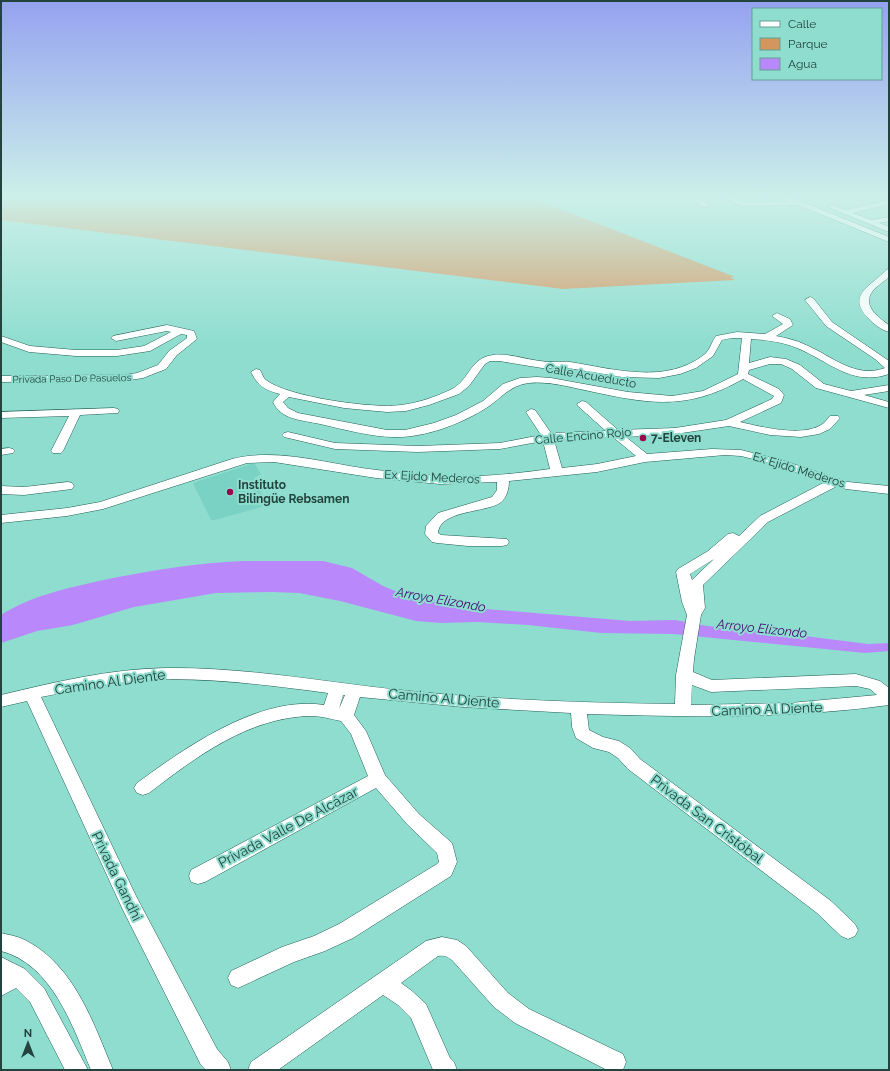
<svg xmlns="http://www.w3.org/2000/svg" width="890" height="1071" font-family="Raleway,sans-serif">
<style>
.built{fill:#79d2c3}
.green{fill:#d3965f}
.water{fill:#b988fb}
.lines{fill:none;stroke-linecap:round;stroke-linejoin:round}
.minor-casing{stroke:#215e55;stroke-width:1}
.minor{fill:#fff;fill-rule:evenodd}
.poi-dot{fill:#9d044e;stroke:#8eddcf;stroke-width:1.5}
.labels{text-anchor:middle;stroke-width:4;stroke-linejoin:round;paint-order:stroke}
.far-street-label{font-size:10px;fill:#22433e;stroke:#8eddcf}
.street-label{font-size:12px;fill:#22433e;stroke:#8eddcf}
.poi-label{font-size:12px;font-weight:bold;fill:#22433e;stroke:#8eddcf;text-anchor:start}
.water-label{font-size:13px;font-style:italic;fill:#430672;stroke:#8eddcf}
.near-street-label{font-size:14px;fill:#22433e;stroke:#8eddcf}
</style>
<rect width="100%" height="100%" fill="#8eddcf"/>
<!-- built -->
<polygon class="built" points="254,463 261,474 254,478 266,502 261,507 215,520 211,520 193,483"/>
<!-- green -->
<polygon class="green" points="1,196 527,196 735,277 730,277 735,280 563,289 1,220"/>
<!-- water -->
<path class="water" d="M244,561h79l29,7 31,18 17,7 24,7 62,9 144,12 45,-1 32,6 66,6 95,12 21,-1v8l-24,2 -192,-19 -72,-1 -73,-8 -50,-3 -37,1 -25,-2 -76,-20 -41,-8 -27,-1 -56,1 -82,14 -61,18 -36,6 -36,12v-28c30,-19 63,-26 98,-34 48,-10 96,-18 145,-20z"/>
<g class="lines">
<!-- minor casing -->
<g class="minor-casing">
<g id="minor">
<polygon points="685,196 694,196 710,205 706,207 703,207"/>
<polygon points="721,196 731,196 742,202 790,202 778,196 788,196 889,237 889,242 798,205 741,206"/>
<polygon points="889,200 889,204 853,213 871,220 889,217 889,221 879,223 889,227 889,232 828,207 832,205 846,210"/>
<path d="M889,269v8c-5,5 -13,9 -17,15 -10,14 7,26 17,33v7c-8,-2 -15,-8 -21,-14 -22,-24 4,-32 18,-48z"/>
<path d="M810,297l3,1 19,24 57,39v13c-37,13 -60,-13 -92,-26 -14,-6 -30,-8 -46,-9l-2,24 21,-6 16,2 14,6 24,19 27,7 38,-6v6l-25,4 25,7v6l-73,-20 -24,-19 -11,-5h-11l-21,6 -1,4 31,15 5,6 -3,8 -41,19c22,5 61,15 81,3 4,-2 6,-6 9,-9h8l2,2 -10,11 -11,5 -18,3 -31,-2 -41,-9 -54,8 -49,3 21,17 65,-5 29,1 40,10 67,22 41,4v8l-43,-5 -9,-3 -69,36 -65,63 2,23 -4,7 -7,44 -1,13 19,8 144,-6 24,7 9,7v17c-101,14 -201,12 -302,9l2,16 14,7 16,4 11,7 10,11 191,142 24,23 3,6 -3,6 -7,3 -7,-3 -24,-23 -189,-144 -10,-11 -9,-6 -16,-4 -17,-10 -4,-11 -1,-14 -108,-6 -103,-10 -6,18 12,16 19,44 34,39 33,29 5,19 -6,14 -98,62 -28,13 -31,11 -56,26 -7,-3 -3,-7 3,-7 51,-24 32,-11 25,-12 98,-60 2,-2 -2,-9 -30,-29 -31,-36 -171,94 -7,2 -7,-2 -2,-6 2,-6 177,-94 -17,-42 -10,-13c-10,-2 -20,-5 -30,-5 -62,1 -115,41 -162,77l-6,2 -6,-2 -3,-5 3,-5c49,-36 123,-88 187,-78l4,-12c-60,-8 -121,-16 -182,-13 -35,3 -70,10 -105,17l95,199 81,153 11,13 3,8h-25l-5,-5 -79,-157 -95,-207 -26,6v-12c54,-13 109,-26 165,-27 82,-1 162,15 243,23 89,9 178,12 266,13l1,-29 11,-60 -5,-13 -6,-30 2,-3 30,-18 20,-17 5,-1 6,3 21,-20 65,-34 -52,-18 -32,-8 -16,-1 -80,7 -48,10 -88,9c0,7 -2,17 -9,22 -16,10 -60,7 -62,30l3,2 66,4 2,3 -2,3 -5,1h-34l-31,-3 -5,-1 -7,-8 1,-8 12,-13 54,-16 5,-7v-8l-57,2 -64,-6 -102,-16 -27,1 -144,46 -36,7 -66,7v-8l66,-7 33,-6 132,-43c47,-12 98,6 145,11 34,4 69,8 103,6 24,-1 47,-4 70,-7l-7,-28 -43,8 -82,3 -83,-3 -51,-12 -2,-2 2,-2 4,-1 47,11 83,3 82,-3 41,-8 -15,-23 5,-3 4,1 16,23 55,-2 -28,-25 -1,-2 5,-3 4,1 32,28 57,-2 51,-8 46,-21 2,-3 -31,-17c-56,32 -94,25 -154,12 -20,-4 -40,-10 -60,-8 -20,2 -30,18 -46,27 -25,15 -60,28 -89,27 -22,0 -52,-8 -74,-13 -18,-4 -39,-4 -47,-22l7,-8c-15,-4 -22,-8 -29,-22l5,-3 4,1c2,3 3,8 6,10 21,17 108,29 135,25 17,-2 34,-8 49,-15 20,-9 19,-32 43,-35 16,-2 31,4 47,6 10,2 20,0 30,1 44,7 97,23 135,-8 5,-4 7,-13 11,-18l21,-4 28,2 18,-10 -11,-8 5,-3 13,6 3,6 -17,11c10,2 20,4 30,9 26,11 49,34 79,23l-10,-9 -49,-33 -21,-26zM732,338h10l-4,36 -35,17 -31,5 -44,-4 -77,-14 -14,-1 -17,1 -17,6 -20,17 -27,14 -22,8 -29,7h-18l-89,-17 -10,-5 -5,-6 6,-5 55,11 43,4 19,-1 23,-6 30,-11 10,-8 16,-22 5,-3h9l43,7h26l54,9 37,1 21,-4 16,-6 17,-12 9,-16zM613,437l23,19 -39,8 -35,4 -8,-28zM714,559l-22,21 -2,-6zM692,685l19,7 145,-6 14,3 7,6 -87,8 -99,2zM343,695h2l-6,14z"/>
<polygon points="167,325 194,331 197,339 177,355 166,369 143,378 124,381 1,382 1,376 124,375 137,373 158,365 169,351 187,338 187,335 181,334 150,351 117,356 76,356 29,352 1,342 1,336 30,346 76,350 117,350 144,346 171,332 167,331 116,341 111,338 113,336"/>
<polygon points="114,408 118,409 119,411 118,413 80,415 63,451 61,453 53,453 51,451 69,416 1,418 1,412"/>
<polygon points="9,448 13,449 15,451 13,453 1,455 1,449"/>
<polygon points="68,482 72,483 74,486 72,489 24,495 1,494 1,486 24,487"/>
<path d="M1,933c8,2 16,3 24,7 49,25 68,82 88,130h-22c-18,-43 -39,-106 -90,-119z"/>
<path d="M442,937l15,3 9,6 42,47 21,16 94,45 3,8 -3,8h-16l-92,-47 -21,-16 -42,-47c-5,-4 -8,-5 -14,-4l-37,27 11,8 14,13 24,54 4,4 3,8h-24l-22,-52 -13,-13 -15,-10 -105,75h-30l3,-8 175,-121z"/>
<polygon points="1,957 25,969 44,988 88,1070 65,1070 30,1002 16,988 1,996"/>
</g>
</g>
<!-- minor -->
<use href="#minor" class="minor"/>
</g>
<!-- sky -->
<linearGradient id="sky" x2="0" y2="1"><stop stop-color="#95a2f0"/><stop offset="0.57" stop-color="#ccf0e9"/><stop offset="1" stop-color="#ccf0e9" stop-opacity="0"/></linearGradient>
<rect width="890" height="346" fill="url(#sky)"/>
<!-- markers -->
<g class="poi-dot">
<circle cx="643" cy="438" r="4"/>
<circle cx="230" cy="492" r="4"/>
</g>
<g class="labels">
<!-- far-street labels -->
<g class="far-street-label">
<text transform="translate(72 378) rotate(-1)" y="4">Privada Paso De Pasuelos</text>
</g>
<!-- street labels -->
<g class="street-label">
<text transform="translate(591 376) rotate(10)" y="4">Calle Acueducto</text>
<text transform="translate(583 436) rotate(-5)" y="4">Calle Encino Rojo</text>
<text transform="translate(799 470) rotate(17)" y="4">Ex Ejido Mederos</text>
<text transform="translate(432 477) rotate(3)" y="4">Ex Ejido Mederos</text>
</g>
<!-- poi labels -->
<g class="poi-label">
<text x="651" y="442">7-Eleven</text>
<text x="238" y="489">Instituto<tspan x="238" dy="14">Bilingüe Rebsamen</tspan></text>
</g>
<!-- water labels -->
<g class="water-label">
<text transform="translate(441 599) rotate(10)" y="5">Arroyo Elizondo</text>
<text transform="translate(762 628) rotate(6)" y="5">Arroyo Elizondo</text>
</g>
<!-- near-street labels -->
<g class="near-street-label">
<text transform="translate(110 682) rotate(-8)" y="5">Camino Al Diente</text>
<text transform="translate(444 698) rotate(5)" y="5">Camino Al Diente</text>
<text transform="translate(767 709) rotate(-2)" y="5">Camino Al Diente</text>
<text transform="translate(707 819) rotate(37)" y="5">Privada San Cristóbal</text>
<text transform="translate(288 827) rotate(-28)" y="5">Privada Valle De Alcázar</text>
<text transform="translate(117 876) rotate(64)" y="5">Privada Gandhi</text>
</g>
</g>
<!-- border -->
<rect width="890" height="1071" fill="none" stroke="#22433e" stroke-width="4"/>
<!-- legend -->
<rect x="752" y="8" width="130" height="72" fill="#8eddcf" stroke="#639f95"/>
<rect x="760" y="21" width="20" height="6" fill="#ffffff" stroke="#639f95"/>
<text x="788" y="28" font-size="12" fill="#22433e">Calle</text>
<rect x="760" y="38" width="20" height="12" fill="#d3965f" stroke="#639f95"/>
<text x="788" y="48" font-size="12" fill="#22433e">Parque</text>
<rect x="760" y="58" width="20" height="12" fill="#b988fb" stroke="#639f95"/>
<text x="788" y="68" font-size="12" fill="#22433e">Agua</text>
<!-- north arrow -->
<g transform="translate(28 1043)" stroke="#8eddcf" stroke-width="3" paint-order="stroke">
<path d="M0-3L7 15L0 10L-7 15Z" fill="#22433e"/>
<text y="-6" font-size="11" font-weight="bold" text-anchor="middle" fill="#22433e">N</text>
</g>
</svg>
